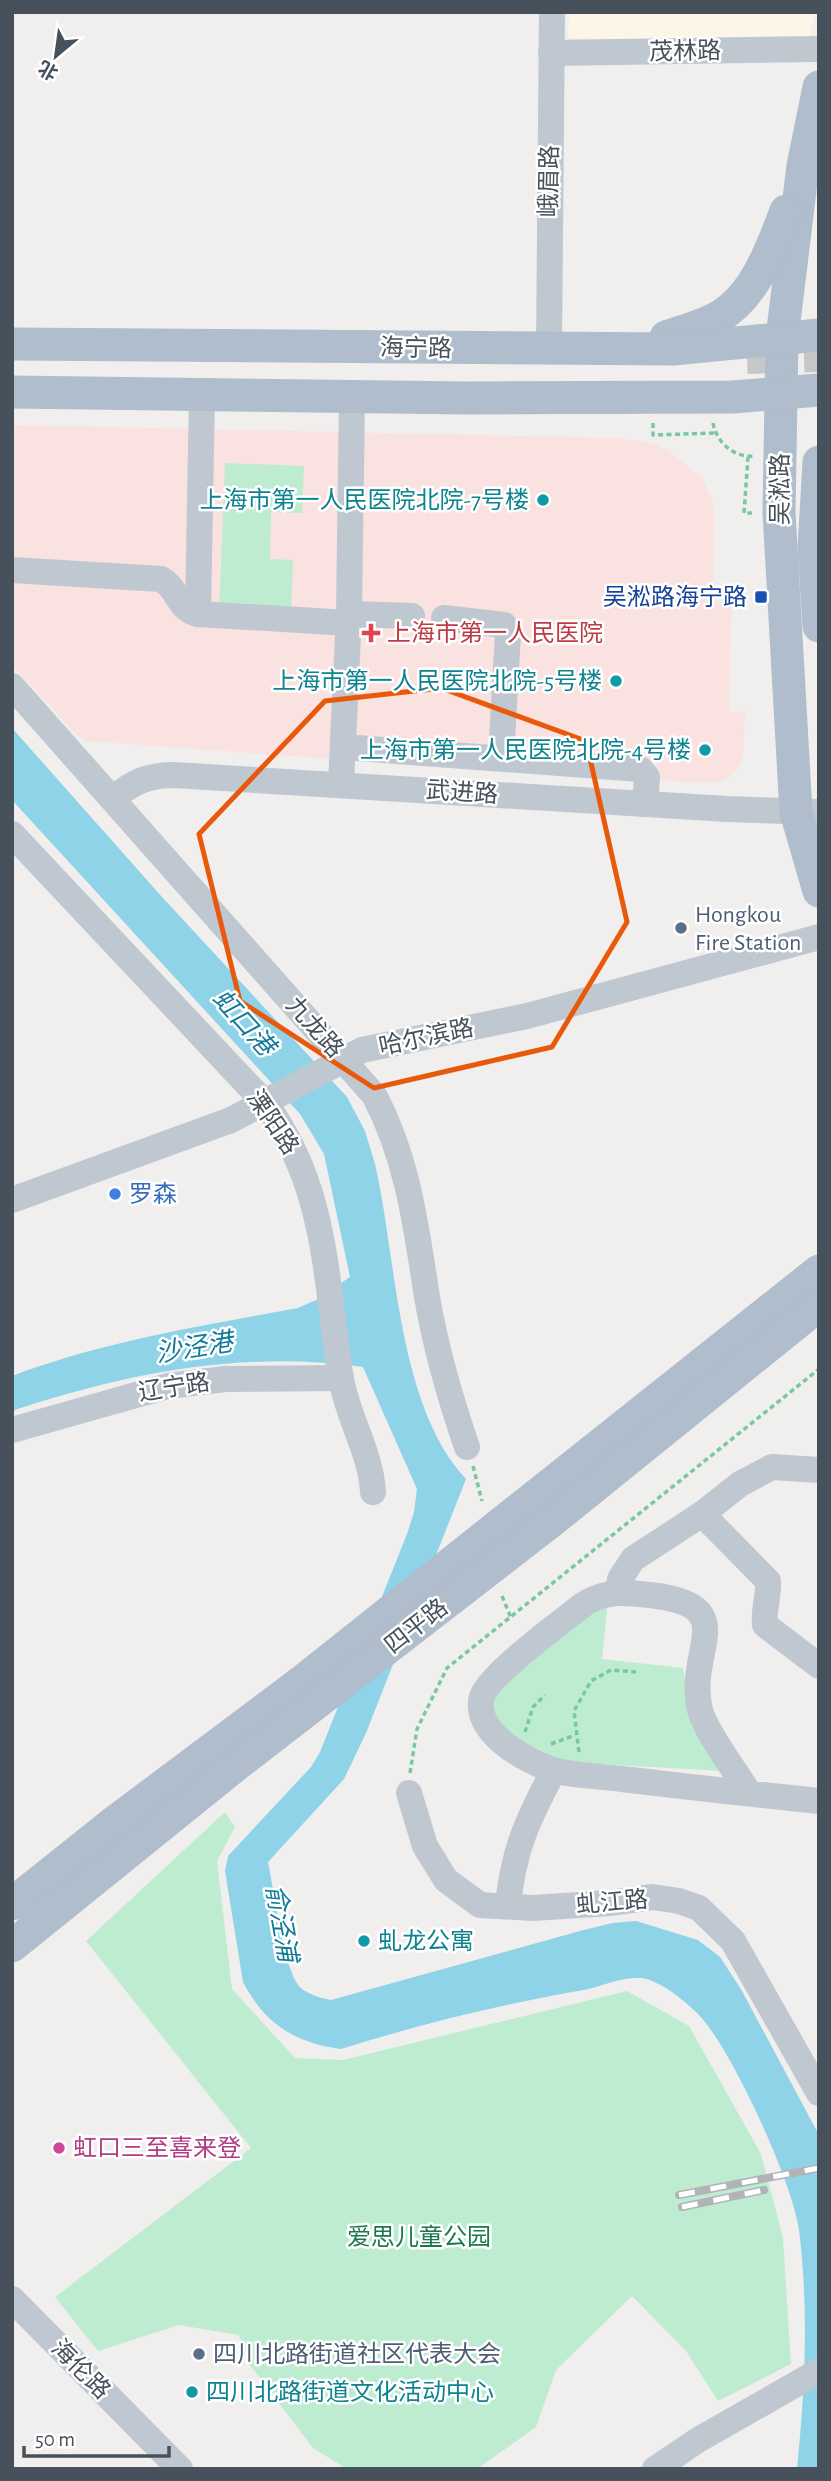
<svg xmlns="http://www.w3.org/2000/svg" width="831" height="2481" font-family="'Alegreya Sans','Noto Sans SC',sans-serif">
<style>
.commercial{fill:#fbf6e8}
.medical{fill:#f9e2df}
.green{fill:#beecd1}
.water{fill:#8ed3e7}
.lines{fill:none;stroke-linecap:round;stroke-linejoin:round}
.highway-tunnel{stroke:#c6c7c9;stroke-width:38;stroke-dasharray:38 19;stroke-linecap:butt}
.path{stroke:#78c9a2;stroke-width:3.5;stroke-dasharray:5 3.5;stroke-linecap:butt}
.minor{stroke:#bfc8d0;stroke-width:26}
.major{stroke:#afbdcc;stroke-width:33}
.rail-casing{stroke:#b1b3b8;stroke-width:8}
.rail{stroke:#fff;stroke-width:5;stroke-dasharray:16;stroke-linecap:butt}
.marked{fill:none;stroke:#e8590c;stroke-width:5;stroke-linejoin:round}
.culture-dot{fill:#0f9aa8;stroke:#fff;stroke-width:2.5}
.transit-dot{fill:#1a4fb4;stroke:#fff;stroke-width:2.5}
.health-dot{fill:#e0444e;stroke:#fff;stroke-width:2.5}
.service-dot{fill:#5c6f8a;stroke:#fff;stroke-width:2.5}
.shop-dot{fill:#3f7fe0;stroke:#fff;stroke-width:2.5}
.hotel-dot{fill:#d1479c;stroke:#fff;stroke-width:2.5}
.labels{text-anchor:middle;stroke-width:5;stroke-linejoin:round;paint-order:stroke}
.street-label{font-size:24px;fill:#47515b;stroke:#fff}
.culture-label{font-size:24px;fill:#0d838f;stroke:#fff;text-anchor:end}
.transit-label{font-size:24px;fill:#164399;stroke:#fff;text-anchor:end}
.health-label{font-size:24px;fill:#be3a42;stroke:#fff;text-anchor:start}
.service-label{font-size:24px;fill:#4e5e75;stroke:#fff;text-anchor:start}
.shop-label{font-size:24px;fill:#366cbe;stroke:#fff;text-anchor:start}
.hotel-label{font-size:24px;fill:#b23c85;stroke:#fff;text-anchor:start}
.park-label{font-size:24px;fill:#1b784c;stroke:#fff}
.water-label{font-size:26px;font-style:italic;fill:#137b9a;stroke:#fff}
</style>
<rect width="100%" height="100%" fill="#f1eeee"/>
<!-- commercial -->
<polygon class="commercial" points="569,12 815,12 807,44 568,38"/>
<!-- medical -->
<polygon class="medical" points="14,425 618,438 651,443 669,451 702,478 714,505 713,601 731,601 729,711 745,712 743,756 737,768 725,781 704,783 430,766 87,741 77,735 12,665"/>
<!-- green -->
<g class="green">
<polygon points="225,463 304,466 302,513 271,512 270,559 293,560 291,616 219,613"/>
<path d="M608,1600l-6,59 81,9 9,59 31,44 -159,-9c-30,-9 -67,-27 -76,-60l10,-18z"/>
<polygon points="225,1812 235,1827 217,1861 232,1989 295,2058 343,2060 627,1991 689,2026 761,2154 783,2238 791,2364 718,2401 686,2351 632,2296 556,2370 536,2427 477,2469 347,2469 313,2448 250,2365 239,2335 179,2325 98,2351 55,2297 251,2148 86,1941"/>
</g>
<!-- water -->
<path class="water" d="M12,728l150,169 185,200 18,34 10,33c22,96 22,241 91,315l-100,254 -22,46 -76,83c6,27 15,109 33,126 8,7 20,10 30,12l249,-69 32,-8 24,-2 62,19 22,17 22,34 77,144v334h-22c8,-79 12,-160 2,-239 -6,-47 -68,-182 -100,-215 -14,-14 -39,-35 -58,-37 -20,-1 -38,8 -57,12 -82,14 -163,34 -243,59 -46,-6 -76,-25 -98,-67l-18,-111 3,-15 83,-89 9,-15 87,-218 7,-22 3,-23 -54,-122c-120,-17 -237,6 -351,44v-35c92,-35 190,-50 286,-68l18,-8 34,-23 -26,-123 -24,-40 -288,-314z"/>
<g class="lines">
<!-- highway-tunnel -->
<polyline class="highway-tunnel" points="747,355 819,353"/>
<!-- path -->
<g class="path">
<polyline points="653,423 653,435 716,433"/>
<path d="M713,423c4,20 21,35 42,33"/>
<polyline points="748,457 744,513 752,513"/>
<polyline points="473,1466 482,1501"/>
<polyline points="502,1596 511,1618"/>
<polyline points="525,1732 533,1707 545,1695"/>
<polyline points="551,1744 575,1735"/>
<polyline points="579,1752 574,1711 591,1681 611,1670 636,1672"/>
<polyline points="410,1773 417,1729 447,1668 819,1369"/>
</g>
<!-- minor -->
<g class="minor">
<polyline points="551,53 819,49"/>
<polyline points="549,349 552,12"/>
<path d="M12,570l149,9c17,9 16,30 37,35l151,9"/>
<polyline points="198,614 202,394"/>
<polyline points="349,614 412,616"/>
<polyline points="444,618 504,625 508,633 501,758"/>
<path d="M12,686l362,409c34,64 42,131 53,202 9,52 23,101 40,150"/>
<polyline points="343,747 640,769 647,777 645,804"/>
<polyline points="341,784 349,614 352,396"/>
<path d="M113,799c19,-17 35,-24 61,-24l553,34 92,3"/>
<path d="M12,834l253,269c63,85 60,177 76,276 7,39 30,74 32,113"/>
<polyline points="12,1200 231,1120 362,1050 527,1016 819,937"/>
<polyline points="12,1430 168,1386 225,1379 341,1378"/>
<path d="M702,1514l66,67c1,17 -5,28 -3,44l54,41"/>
<polyline points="618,1592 620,1579 633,1559 702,1514 740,1484 772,1467 819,1470"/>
<polyline points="409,1793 425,1846 446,1880 480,1905 533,1908 610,1903 653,1897 679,1901 699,1908 733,1941 819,2093"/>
<path d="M749,1793c-12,-20 -44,-62 -49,-83 -15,-60 45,-104 -50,-115 -25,-3 -43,-5 -66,9 -20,16 -97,72 -102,93 -10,34 43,64 71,73 21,6 47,6 69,9 66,8 131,15 197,22"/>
<path d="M508,1906c5,-56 20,-87 46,-136"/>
<polyline points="12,2299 180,2469"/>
<polyline points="655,2469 698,2440 819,2371"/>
</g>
<!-- major -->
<g class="major">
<polyline points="819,87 803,166 782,338 779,512 796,812 819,891"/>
<path d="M666,337c17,-6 35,-10 51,-19 38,-21 54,-68 69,-107"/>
<polyline points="12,344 673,349 819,335"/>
<polyline points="12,392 469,398 733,397 819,390"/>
<polyline points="819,462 814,548 819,626"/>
<polyline points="12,1904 116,1821 304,1680 819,1271"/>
<polyline points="12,1946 236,1765 554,1519 819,1305"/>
</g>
<!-- rail casing -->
<g class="rail-casing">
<g id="rail">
<polyline points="679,2195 819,2168"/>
<polyline points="682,2207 764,2190"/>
</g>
</g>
<!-- rail -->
<use href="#rail" class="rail"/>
</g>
<!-- marked area -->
<path class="marked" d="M441,688l145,53 41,181 -75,125 -178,41 -134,-87 -41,-167 126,-133z"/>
<!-- markers -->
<g class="culture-dot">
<circle cx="543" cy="500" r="7"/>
<circle cx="616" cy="681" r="7"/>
<circle cx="705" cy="750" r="7"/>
<circle cx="364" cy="1941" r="7"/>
<circle cx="192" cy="2392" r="7"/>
</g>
<rect class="transit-dot" x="754" y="590" width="14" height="14" rx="3.5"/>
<path class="health-dot" d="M367.5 622.5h7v7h7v7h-7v7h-7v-7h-7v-7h7z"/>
<g class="service-dot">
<circle cx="681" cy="928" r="7"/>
<circle cx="199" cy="2354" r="7"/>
</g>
<circle class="shop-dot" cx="115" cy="1194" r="7"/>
<circle class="hotel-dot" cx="59" cy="2148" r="7"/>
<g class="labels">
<!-- street labels -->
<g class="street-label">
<text transform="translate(685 51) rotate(-1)" y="8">茂林路</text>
<text transform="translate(549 181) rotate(-89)" y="8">峨眉路</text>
<text transform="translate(416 348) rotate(1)" y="8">海宁路</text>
<text transform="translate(780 489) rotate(-90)" y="8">吴淞路</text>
<text transform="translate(462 792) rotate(4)" y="8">武进路</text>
<text transform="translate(315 1027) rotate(48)" y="8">九龙路</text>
<text transform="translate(426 1037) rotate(-12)" y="8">哈尔滨路</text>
<text transform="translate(273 1122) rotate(56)" y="8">溧阳路</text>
<text transform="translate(174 1387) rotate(-9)" y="8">辽宁路</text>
<text transform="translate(416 1626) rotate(-38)" y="8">四平路</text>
<text transform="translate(612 1902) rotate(-5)" y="8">虬江路</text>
<text transform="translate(81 2369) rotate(45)" y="8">海伦路</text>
</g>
<!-- culture labels -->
<g class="culture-label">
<text x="529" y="508">上海市第一人民医院北院-7号楼</text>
<text x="602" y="689">上海市第一人民医院北院-5号楼</text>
<text x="691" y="758">上海市第一人民医院北院-4号楼</text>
<text x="378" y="1949" text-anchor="start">虬龙公寓</text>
<text x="206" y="2400" text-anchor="start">四川北路街道文化活动中心</text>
</g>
<!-- transit labels -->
<g class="transit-label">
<text x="747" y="605">吴淞路海宁路</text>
</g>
<!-- health labels -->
<g class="health-label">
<text x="387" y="641">上海市第一人民医院</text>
</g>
<!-- service labels -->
<g class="service-label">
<text x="695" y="922">Hongkou<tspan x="695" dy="28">Fire Station</tspan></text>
<text x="213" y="2362">四川北路街道社区代表大会</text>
</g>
<!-- shop labels -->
<g class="shop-label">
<text x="129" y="1202">罗森</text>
</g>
<!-- hotel labels -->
<g class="hotel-label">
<text x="73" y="2156">虹口三至喜来登</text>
</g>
<!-- park labels -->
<g class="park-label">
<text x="419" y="2245">爱思儿童公园</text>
</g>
<!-- water labels -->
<g class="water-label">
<text transform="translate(244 1022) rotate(48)" y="9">虹口港</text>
<text transform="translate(194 1347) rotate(-9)" y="9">沙泾港</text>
<text transform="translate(282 1923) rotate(80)" y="9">俞泾浦</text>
</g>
</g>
<!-- border -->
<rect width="831" height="2481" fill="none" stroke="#47515b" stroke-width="28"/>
<!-- north arrow -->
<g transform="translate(56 56) rotate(209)" stroke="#ffffff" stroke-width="5" paint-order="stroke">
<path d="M0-5L12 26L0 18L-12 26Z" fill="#47515b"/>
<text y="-10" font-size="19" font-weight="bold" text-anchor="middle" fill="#47515b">北</text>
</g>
<!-- scale -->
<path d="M24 2446v10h145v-10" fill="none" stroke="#47515b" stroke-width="3.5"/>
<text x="35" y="2446" font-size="21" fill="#47515b" stroke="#ffffff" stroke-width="5" paint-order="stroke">50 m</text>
</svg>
